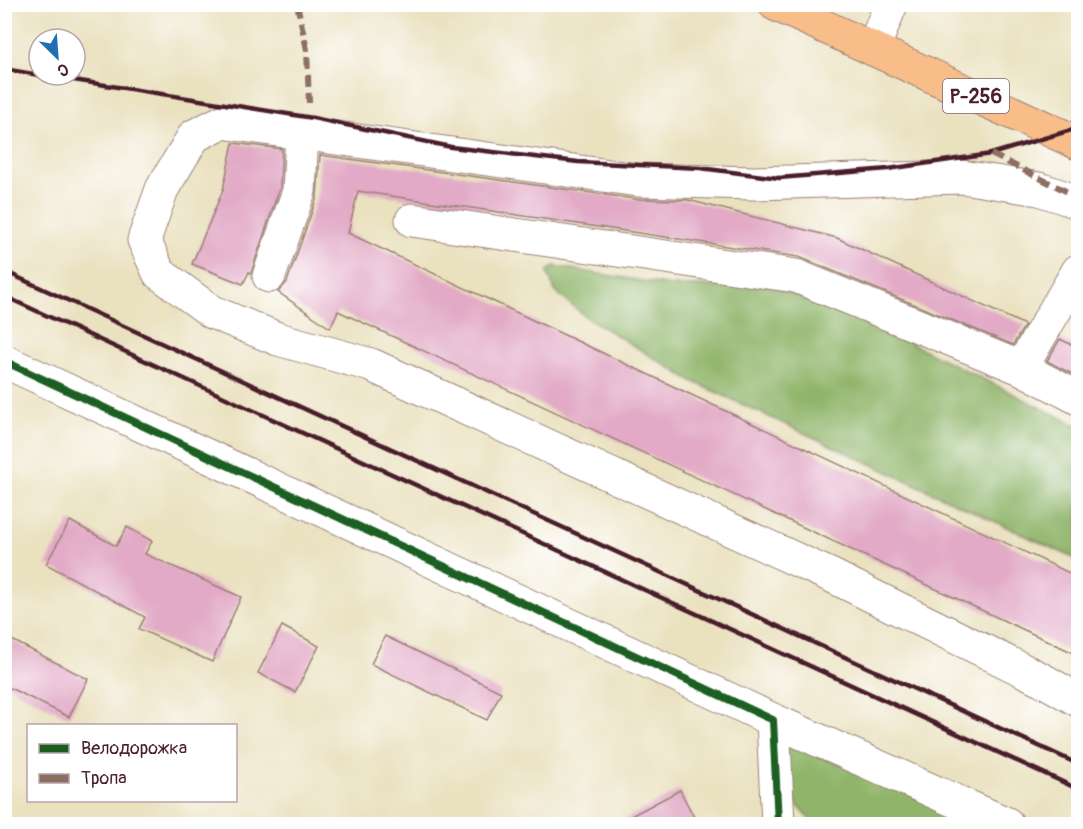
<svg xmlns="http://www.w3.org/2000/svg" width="1083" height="829" font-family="Pangolin,sans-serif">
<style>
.forest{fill:#90b56a;stroke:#6d6a4a;stroke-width:1.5}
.building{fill:#e2aac6}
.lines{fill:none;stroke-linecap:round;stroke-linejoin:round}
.minor-casing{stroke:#9a8075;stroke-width:35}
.highway-casing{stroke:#9a8075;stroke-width:35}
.minor{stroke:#fff;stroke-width:33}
.highway{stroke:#f8bd89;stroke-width:33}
.rail{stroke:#4a1f2b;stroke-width:4.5}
.quiet{stroke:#8d6e63;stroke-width:6;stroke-dasharray:12 6;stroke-linecap:butt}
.cycleway-casing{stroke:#fff;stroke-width:11}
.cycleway{stroke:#1b5e20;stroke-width:8}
.labels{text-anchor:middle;stroke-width:4.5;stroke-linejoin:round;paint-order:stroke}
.shield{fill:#fff;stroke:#80626b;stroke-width:1.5}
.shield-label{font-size:20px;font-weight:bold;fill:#4a1f2b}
</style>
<rect width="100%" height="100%" fill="#fff"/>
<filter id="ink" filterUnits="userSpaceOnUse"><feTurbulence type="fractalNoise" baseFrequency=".0167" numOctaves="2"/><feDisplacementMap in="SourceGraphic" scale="12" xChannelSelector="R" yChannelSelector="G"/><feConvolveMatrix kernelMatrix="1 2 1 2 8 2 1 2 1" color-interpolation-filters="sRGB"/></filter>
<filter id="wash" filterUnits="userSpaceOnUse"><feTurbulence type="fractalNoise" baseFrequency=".008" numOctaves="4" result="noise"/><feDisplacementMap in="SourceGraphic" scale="24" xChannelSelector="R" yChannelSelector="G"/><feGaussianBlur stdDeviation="1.35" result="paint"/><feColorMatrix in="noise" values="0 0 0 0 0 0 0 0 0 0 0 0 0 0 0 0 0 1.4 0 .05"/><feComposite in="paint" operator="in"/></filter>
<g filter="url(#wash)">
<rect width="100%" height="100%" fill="#eae1bf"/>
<!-- forest -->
<g class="forest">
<polygon points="554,266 671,286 770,286 874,325 1078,426 1078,560 692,381 586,317 555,291 547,272"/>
<polygon points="787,736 975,824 814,824 769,773"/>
</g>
<g id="blocks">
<!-- building -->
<g class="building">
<polygon points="233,143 282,149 280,187 251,273 249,272 243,284 192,264 223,190"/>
<polygon points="320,155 636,199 688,200 837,238 1025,325 1013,345 799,257 358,191 348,233 1078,577 1078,655 338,311 330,328 278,292 287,282 317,197"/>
<polygon points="1060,339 1078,348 1078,377 1047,361"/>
<polygon points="70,521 116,546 127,527 152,541 145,554 241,597 212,662 139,629 145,617 46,564"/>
<polygon points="282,626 319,646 295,692 258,673"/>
<polygon points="4,636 88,679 69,717 4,685"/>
<polygon points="385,636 501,692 487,720 371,664"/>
<polygon points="680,790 698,825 614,825"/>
</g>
</g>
</g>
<g filter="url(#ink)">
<use href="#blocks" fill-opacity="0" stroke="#9a8075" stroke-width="1.5"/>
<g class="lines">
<!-- minor casing -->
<g class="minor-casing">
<g id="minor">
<polyline points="873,49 891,4"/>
<polyline points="1078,202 1039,189 962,177 754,183 638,180 222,122 194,136 162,189 144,240 159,273 212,312 278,339 371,365 832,576 1041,679 1078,700"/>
<polyline points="412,220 796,276 1021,368 1078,398"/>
<polyline points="269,276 299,191 302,134"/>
<polyline points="4,361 773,720 778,824"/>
<polyline points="1021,368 1078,271"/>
<polyline points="773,720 1007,824"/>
</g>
</g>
<!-- highway casing -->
<g class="highway-casing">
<polyline id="highway" points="775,4 1078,143"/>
</g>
<!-- minor -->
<use href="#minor" class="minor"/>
<!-- highway -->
<use href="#highway" class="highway"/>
<!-- rail -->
<g class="rail">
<polyline points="4,69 39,75"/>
<polyline points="42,75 313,118 451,147 578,162 700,168 779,178 888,169 991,154 1078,128"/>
<polyline points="4,271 1078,764"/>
<polyline points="4,296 1078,789"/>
</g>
<!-- quiet -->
<g class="quiet">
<polyline points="297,4 307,50 309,103"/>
<polyline points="991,154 1078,197"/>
</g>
<!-- cycleway casing -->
<g class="cycleway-casing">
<polyline id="cycleway" points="4,361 773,720 778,824"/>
</g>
<!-- cycleway -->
<use href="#cycleway" class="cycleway"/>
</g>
</g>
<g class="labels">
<!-- shield labels -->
<rect class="shield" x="943" y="79" width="66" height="34" rx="4.5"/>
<g class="shield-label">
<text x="976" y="103">Р-256</text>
</g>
</g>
<!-- margin -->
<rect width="1083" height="829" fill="none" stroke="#fff" stroke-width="24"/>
<!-- legend -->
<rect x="27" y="724" width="210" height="78" fill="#ffffff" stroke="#b7a5aa" stroke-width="1.5"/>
<rect x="39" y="744" width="30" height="9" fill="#1b5e20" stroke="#b7a5aa" stroke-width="1.5"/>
<text x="81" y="754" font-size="18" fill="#4a1f2b">Велодорожка</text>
<rect x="39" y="774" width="30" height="9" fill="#8d6e63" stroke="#b7a5aa" stroke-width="1.5"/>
<text x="81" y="784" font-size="18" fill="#4a1f2b">Тропа</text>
<!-- north arrow -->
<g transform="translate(57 57) rotate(155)"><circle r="28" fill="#ffffff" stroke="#b7a5aa" stroke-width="1.5"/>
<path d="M0-4.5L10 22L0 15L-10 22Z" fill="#1f6fb2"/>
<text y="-9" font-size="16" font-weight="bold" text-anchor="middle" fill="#4a1f2b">С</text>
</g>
</svg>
